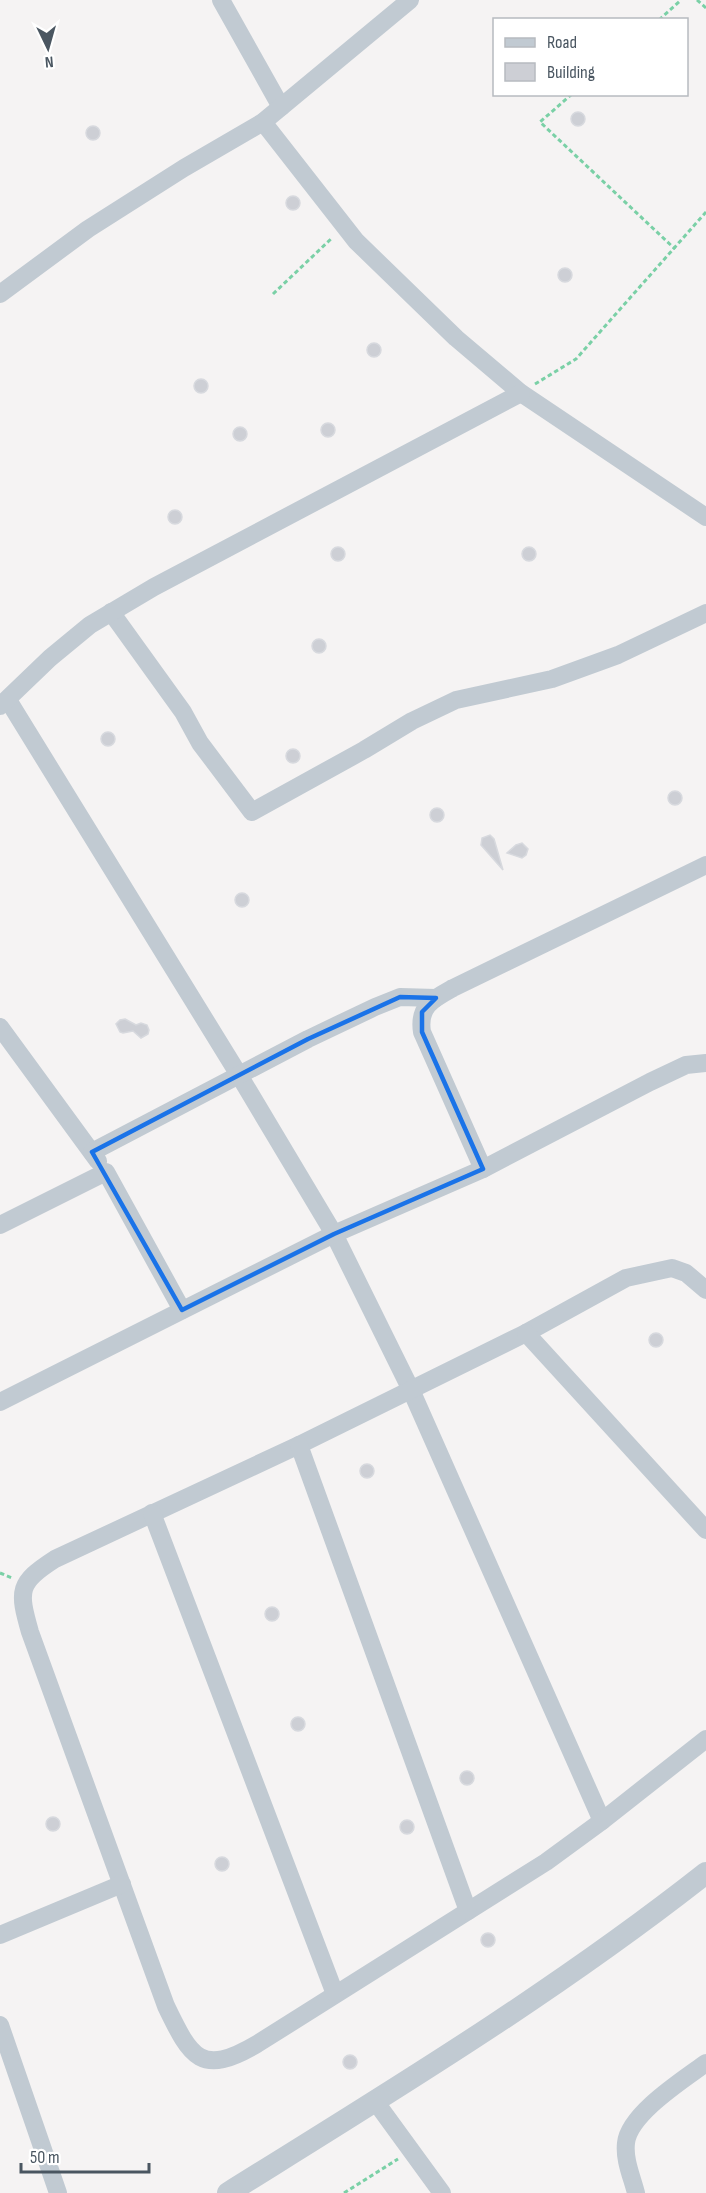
<svg xmlns="http://www.w3.org/2000/svg" width="706" height="2193" font-family="'Sofia Sans Condensed',sans-serif">
<style>
.building{fill:#cdcfd5;stroke:#d7d9de;stroke-width:1.5}
.lines{fill:none;stroke-linecap:round;stroke-linejoin:round}
.path{stroke:#7ad0a6;stroke-width:3;stroke-dasharray:4.5 3;stroke-linecap:butt}
.minor{stroke:#c1cad2;stroke-width:18}
.tertiary{stroke:#c1cad2;stroke-width:22}
.marked{fill:none;stroke:#1a73e8;stroke-width:4.5;stroke-linejoin:round}
</style>
<rect width="100%" height="100%" fill="#f5f3f3"/>
<!-- building -->
<g class="building">
<circle cx="578" cy="119" r="7"/>
<circle cx="93" cy="133" r="7"/>
<circle cx="293" cy="203" r="7"/>
<circle cx="565" cy="275" r="7"/>
<circle cx="374" cy="350" r="7"/>
<circle cx="201" cy="386" r="7"/>
<circle cx="328" cy="430" r="7"/>
<circle cx="240" cy="434" r="7"/>
<circle cx="175" cy="517" r="7"/>
<circle cx="529" cy="554" r="7"/>
<circle cx="338" cy="554" r="7"/>
<circle cx="319" cy="646" r="7"/>
<circle cx="108" cy="739" r="7"/>
<circle cx="293" cy="756" r="7"/>
<circle cx="675" cy="798" r="7"/>
<circle cx="437" cy="815" r="7"/>
<polygon points="490,835 494,839 503,870 481,845 482,838"/>
<polygon points="522,843 528,849 526,855 522,858 507,853 516,845"/>
<circle cx="242" cy="900" r="7"/>
<polygon points="125,1019 136,1025 141,1023 147,1025 149,1030 148,1034 141,1038 133,1031 123,1033 120,1032 116,1024 120,1020"/>
<circle cx="656" cy="1340" r="7"/>
<circle cx="367" cy="1471" r="7"/>
<circle cx="272" cy="1614" r="7"/>
<circle cx="298" cy="1724" r="7"/>
<circle cx="467" cy="1778" r="7"/>
<circle cx="53" cy="1824" r="7"/>
<circle cx="407" cy="1827" r="7"/>
<circle cx="222" cy="1864" r="7"/>
<circle cx="488" cy="1940" r="7"/>
<circle cx="350" cy="2062" r="7"/>
</g>
<g class="lines">
<!-- path -->
<g class="path">
<polyline points="697,0 706,8"/>
<polyline points="659,20 681,0"/>
<polyline points="572,94 540,122 675,249"/>
<polyline points="273,294 332,238"/>
<polyline points="535,384 576,359 706,212"/>
<polyline points="0,1573 12,1578"/>
<polyline points="344,2193 398,2159"/>
</g>
<!-- minor -->
<g class="minor">
<polyline points="221,0 281,107"/>
<polyline points="263,122 356,241 456,338 521,393 706,517"/>
<polyline points="0,294 88,229 184,168 263,122 410,0"/>
<polyline points="111,612 183,712 200,743 252,812 364,750 412,721 456,700 552,679 618,655 706,613"/>
<polyline points="8,700 239,1075 334,1234 411,1390 602,1821"/>
<polyline points="0,706 50,658 90,625 154,587 521,393"/>
<polyline points="0,1027 98,1161"/>
<polyline points="92,1152 308,1039 375,1007 400,997 436,998"/>
<path d="M483,1169l-61,-137c-4,-26 11,-33 31,-44l253,-123"/>
<polyline points="0,1225 106,1172 182,1310"/>
<path d="M706,1290l-20,-17 -14,-5 -46,10 -100,55 -227,112 -244,114c-37,24 -37,31 -25,73l136,374c25,52 35,71 91,38l289,-182 56,-41 104,-82"/>
<polyline points="526,1333 706,1530"/>
<polyline points="0,1402 334,1234 483,1169 650,1082 686,1065 706,1063"/>
<polyline points="299,1445 468,1911"/>
<polyline points="152,1513 335,1994"/>
<polyline points="0,1935 122,1884"/>
<polyline points="0,2025 58,2193"/>
<polyline points="375,2101 442,2193"/>
<path d="M636,2193c-4,-16 -12,-33 -10,-50 3,-29 57,-63 80,-80"/>
</g>
<!-- tertiary -->
<path class="tertiary" d="M228,2193c162,-101 327,-201 478,-320"/>
</g>
<!-- marked area -->
<path class="marked" d="M400,997l36,1 -14,14v20l61,137 -149,65 -152,76 -90,-158 216,-113z"/>
<!-- legend -->
<rect x="493" y="18" width="195" height="78" fill="#ffffff" stroke="#b7bbc0" stroke-width="1.5"/>
<rect x="505" y="38" width="30" height="9" fill="#c1cad2" stroke="#b7bbc0" stroke-width="1.5"/>
<text x="547" y="48" font-size="18" fill="#4a5661">Road</text>
<rect x="505" y="63" width="30" height="18" fill="#cdcfd5" stroke="#b7bbc0" stroke-width="1.5"/>
<text x="547" y="78" font-size="18" fill="#4a5661">Building</text>
<!-- north arrow -->
<g transform="translate(48 48) rotate(175)" stroke="#ffffff" stroke-width="4.5" paint-order="stroke">
<path d="M0-4.5L10 22L0 15L-10 22Z" fill="#4a5661"/>
<text y="-9" font-size="16" font-weight="bold" text-anchor="middle" fill="#4a5661">N</text>
</g>
<!-- scale -->
<path d="M21 2163v9h128v-9" fill="none" stroke="#4a5661" stroke-width="3"/>
<text x="30" y="2163" font-size="18" fill="#4a5661" stroke="#ffffff" stroke-width="4.5" paint-order="stroke">50 m</text>
</svg>
